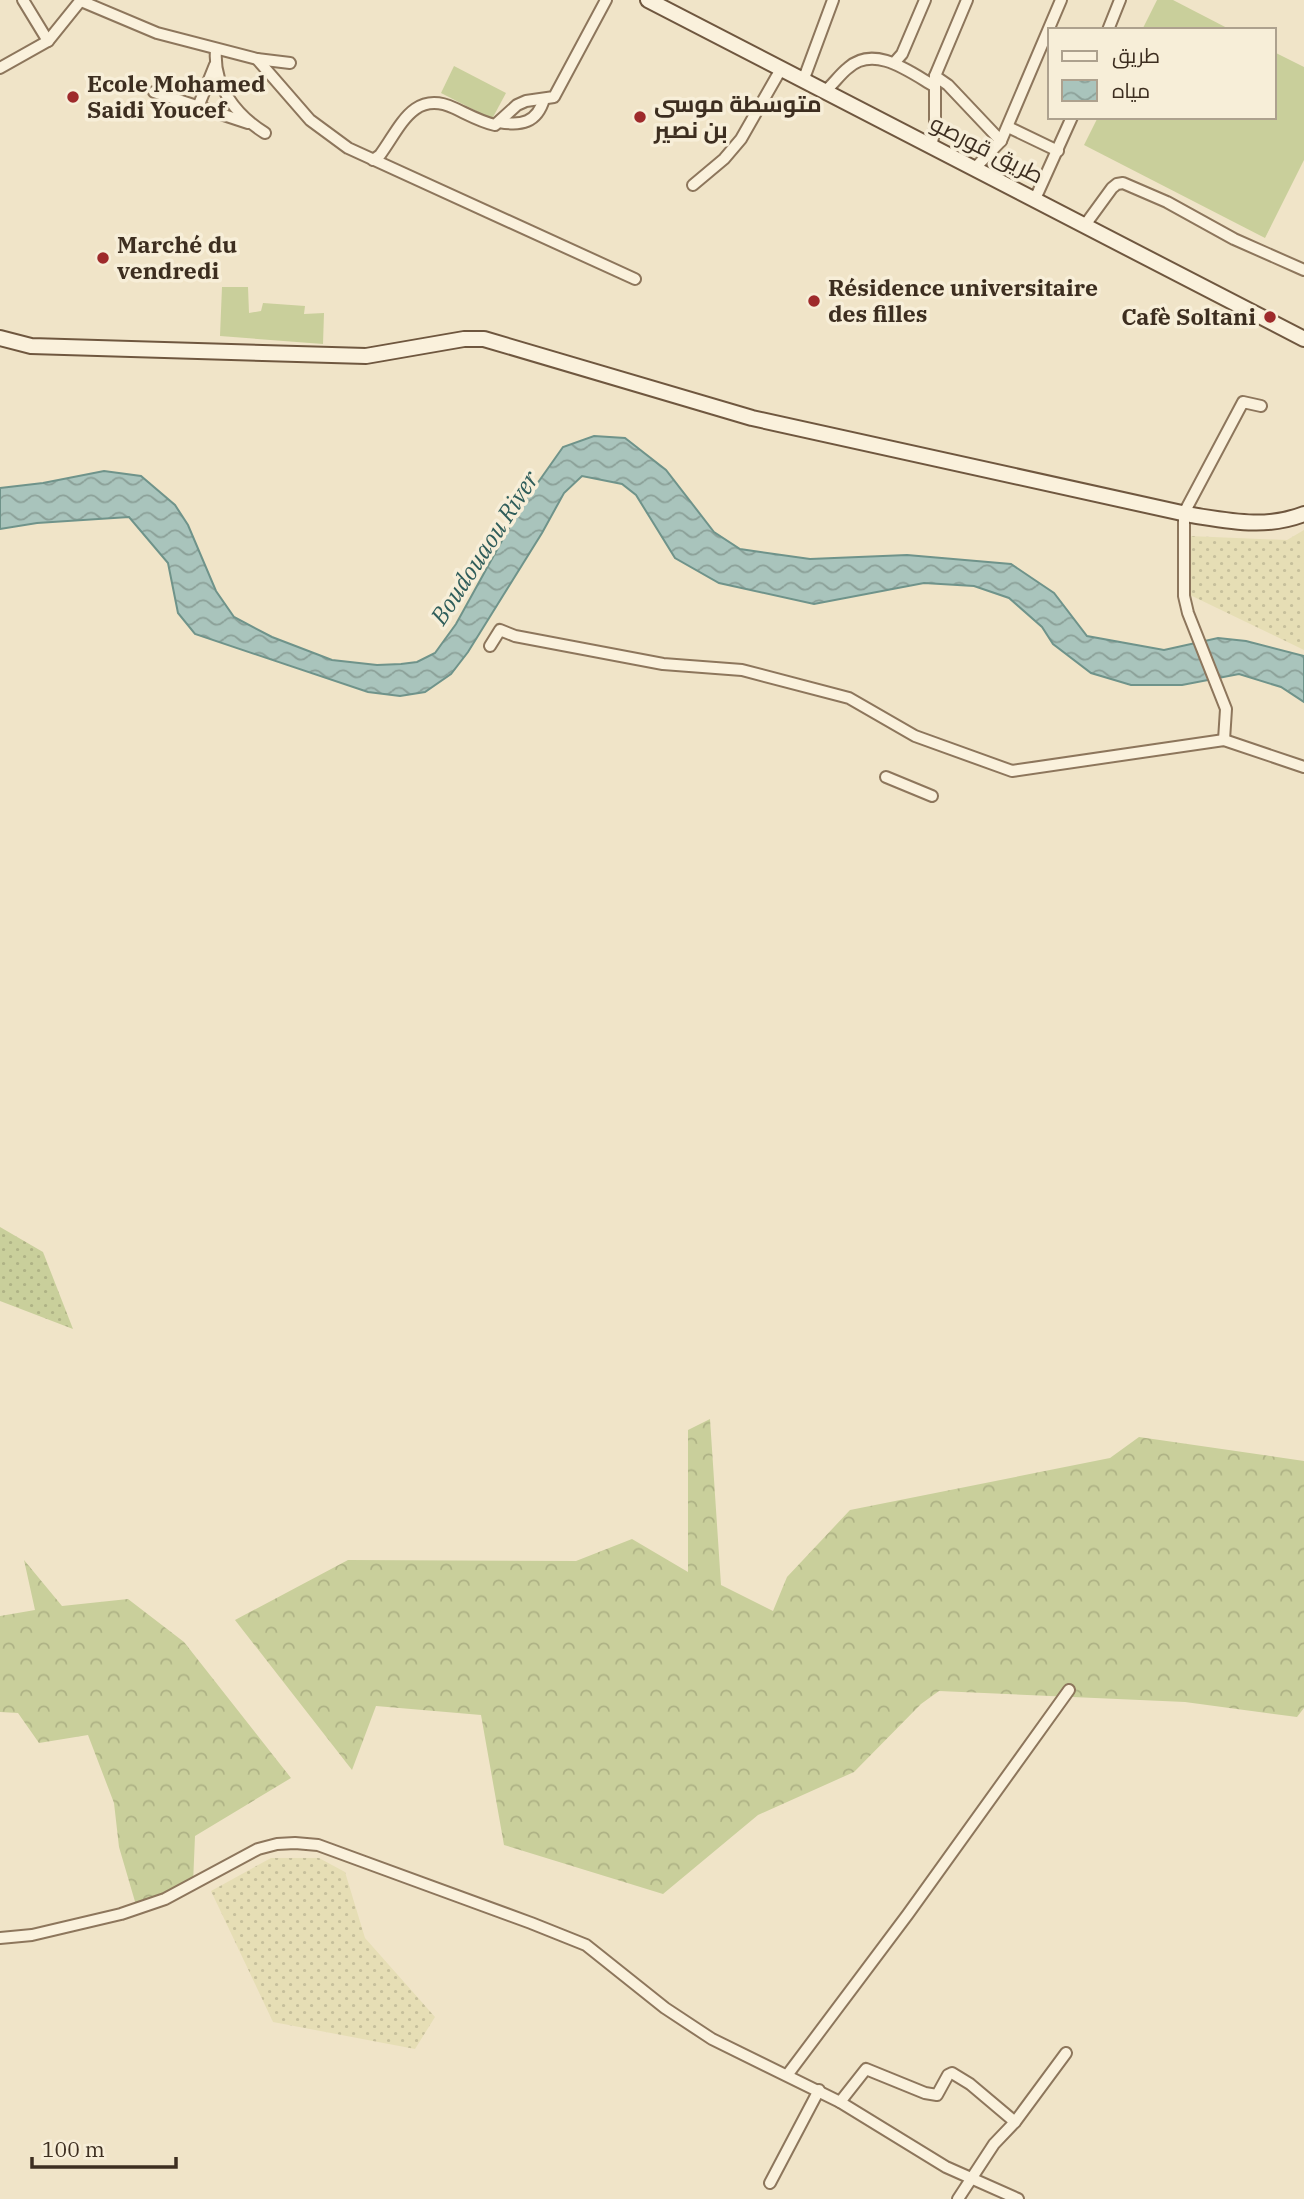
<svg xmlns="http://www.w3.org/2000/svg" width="1304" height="2199" font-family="'IBM Plex Serif',Cairo,serif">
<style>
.farmland{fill:url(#farmland-dots)}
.grass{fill:url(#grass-dots)}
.forest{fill:url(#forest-crowns)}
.pitch{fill:#c9cf9b}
.water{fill:url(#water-waves);stroke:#6f938a;stroke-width:2}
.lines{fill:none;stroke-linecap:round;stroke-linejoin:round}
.minor-casing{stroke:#8d765c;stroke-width:14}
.secondary-casing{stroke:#6f573f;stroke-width:18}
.minor{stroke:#faf1dc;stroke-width:10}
.secondary{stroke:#faf1dc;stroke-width:14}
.poi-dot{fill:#9e2a2b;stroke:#f7eed8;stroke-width:2.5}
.labels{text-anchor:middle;stroke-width:7;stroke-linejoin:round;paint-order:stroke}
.poi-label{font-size:23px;font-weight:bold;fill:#3d2e20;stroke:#f7eed8;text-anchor:start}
.street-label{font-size:23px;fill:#3d2e20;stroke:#f7eed8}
.water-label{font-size:24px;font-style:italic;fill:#2f5d5a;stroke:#f7eed8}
</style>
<defs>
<pattern id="farmland-dots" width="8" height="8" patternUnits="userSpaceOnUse" patternTransform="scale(1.75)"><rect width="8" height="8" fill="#e6deb5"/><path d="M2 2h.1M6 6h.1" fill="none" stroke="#c6bf9b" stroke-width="1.8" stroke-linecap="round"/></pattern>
<pattern id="grass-dots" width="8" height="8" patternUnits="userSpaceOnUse" patternTransform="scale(1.75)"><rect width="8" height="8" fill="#c9cf9b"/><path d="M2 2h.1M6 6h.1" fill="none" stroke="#aeb285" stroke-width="1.8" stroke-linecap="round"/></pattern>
<pattern id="forest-crowns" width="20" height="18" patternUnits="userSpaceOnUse" patternTransform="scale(1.75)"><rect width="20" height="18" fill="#c9cf9b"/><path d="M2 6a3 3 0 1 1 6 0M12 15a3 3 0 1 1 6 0" fill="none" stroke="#aeb285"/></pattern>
<pattern id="water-waves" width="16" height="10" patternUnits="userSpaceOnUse" patternTransform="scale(1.75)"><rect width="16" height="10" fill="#a9c4bc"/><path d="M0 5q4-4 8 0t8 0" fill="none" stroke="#8ba098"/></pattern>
</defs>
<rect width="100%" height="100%" fill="#f0e4c8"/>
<!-- farmland -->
<g class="farmland">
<polygon points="1304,530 1304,650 1190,595 1189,536 1287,540"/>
<polygon points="271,1858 319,1858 345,1872 365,1938 435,2017 415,2049 273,2022 211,1891"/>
</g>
<!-- grass -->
<polygon class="grass" points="0,1227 43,1252 73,1329 0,1301"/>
<!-- forest -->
<g class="forest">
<polygon points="710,1419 721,1585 773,1611 787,1577 850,1510 1110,1458 1139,1437 1304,1461 1304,1708 1297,1717 1185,1702 939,1691 921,1704 854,1772 758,1815 663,1894 504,1845 481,1715 376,1706 352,1770 235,1620 348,1560 576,1561 632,1539 688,1572 688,1430"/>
<polygon points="24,1560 62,1606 128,1599 184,1642 291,1778 195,1836 193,1884 136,1905 119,1847 114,1803 88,1735 39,1743 18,1713 0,1712 0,1616 35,1610"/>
</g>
<!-- pitch -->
<g class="pitch">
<polygon points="1157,0 1173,0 1231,30 1142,30"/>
<polygon points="1274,52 1304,67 1304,160 1265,238 1084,145 1098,117 1274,117"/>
<polygon points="454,66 506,93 492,119 441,93"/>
<polygon points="222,287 248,287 249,313 261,311 263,303 305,306 304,314 324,313 323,344 220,336"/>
</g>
<!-- water -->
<polygon class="water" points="594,436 625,438 666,470 714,532 740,549 810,559 907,555 1011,564 1054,593 1087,636 1164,650 1218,638 1246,641 1304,656 1304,702 1281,687 1239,674 1182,685 1131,685 1091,673 1053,644 1042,627 1009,598 974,586 924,583 814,604 719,583 675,558 636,495 622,484 582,476 564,493 542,533 468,652 451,674 425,692 400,696 368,692 195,634 178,613 168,563 129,517 37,523 0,529 0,488 43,483 104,471 141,476 175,505 188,525 216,591 234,617 272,637 332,660 377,665 401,664 417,662 435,653 456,624 520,508 563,447"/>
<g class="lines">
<!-- minor casing -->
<g class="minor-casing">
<g id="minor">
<polyline points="23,0 48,41"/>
<polyline points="81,1 157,33 257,59 290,63"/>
<polyline points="1108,30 1120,0"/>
<path d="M216,50c-3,36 20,65 49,83"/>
<polyline points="257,59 310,120 348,148 635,279"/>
<polyline points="894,63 902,54 925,0"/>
<polyline points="0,68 48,41 81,0"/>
<polyline points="935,76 948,85 1001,141"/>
<polyline points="803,81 833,0"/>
<polyline points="154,92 248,123"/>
<path d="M824,92c9,-7 15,-17 24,-24 26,-24 62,4 86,18"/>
<polyline points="198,107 215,65"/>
<path d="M499,122c22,4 38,1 45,-23"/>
<polyline points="1008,127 1058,151"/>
<polyline points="931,147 935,128 935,76 967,0"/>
<path d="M373,160l7,-5c20,-27 33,-66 74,-47 13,6 27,14 41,17l22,-20 9,-4 28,-4 52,-97"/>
<polyline points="974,169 1001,141 1061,0"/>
<polyline points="693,185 724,159 741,139 781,69"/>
<polyline points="1035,199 1072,117"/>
<polyline points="1085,225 1112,188 1117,184 1123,183 1167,202 1234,239 1304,270"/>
<polyline points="490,646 500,630 515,636 663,664 742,670 849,698 915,736 1012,771 1224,740 1304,767"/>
<polyline points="1224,740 1226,709 1188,613 1184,596 1184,513 1243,402 1261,406"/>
<polyline points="886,777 932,796"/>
<polyline points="0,1938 32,1935 121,1914 165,1899 258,1849 277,1844 295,1843 318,1845 531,1923 586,1945 665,2008 712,2039 840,2102 946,2167 1018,2199"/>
<polyline points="788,2074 908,1914 1069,1690"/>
<polyline points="840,2102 866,2069 925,2093 937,2095 948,2075 952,2073 970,2084 1015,2122"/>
<polyline points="770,2183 819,2090"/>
<polyline points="958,2199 994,2144 1015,2122 1066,2053"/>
</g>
</g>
<!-- secondary casing -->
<g class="secondary-casing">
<g id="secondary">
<polyline points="648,0 1304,339"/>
<path d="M0,338l31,8 335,10 98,-17h20l268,79 439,97c39,6 75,14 113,-1"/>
</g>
</g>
<!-- minor -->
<use href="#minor" class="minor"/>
<!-- secondary -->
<use href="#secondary" class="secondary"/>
</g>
<!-- markers -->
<g class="poi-dot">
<circle cx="73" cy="97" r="7"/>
<circle cx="640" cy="117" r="7"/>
<circle cx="103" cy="258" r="7"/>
<circle cx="814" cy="301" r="7"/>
<circle cx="1270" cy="317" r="7"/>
</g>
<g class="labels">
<!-- poi labels -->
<g class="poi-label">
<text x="87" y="92">Ecole Mohamed<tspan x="87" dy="26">Saidi Youcef</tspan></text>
<text x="654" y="112">متوسطة موسى<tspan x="654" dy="26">بن نصير</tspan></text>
<text x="117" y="253">Marché du<tspan x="117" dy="26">vendredi</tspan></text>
<text x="828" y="296">Résidence universitaire<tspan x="828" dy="26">des filles</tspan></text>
<text x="1256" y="325" text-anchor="end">Cafè Soltani</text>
</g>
<!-- street labels -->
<g class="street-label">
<text transform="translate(987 149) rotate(27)" y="8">طريق قورصو</text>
</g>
<!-- water labels -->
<g class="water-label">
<text transform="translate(485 548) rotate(-57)" y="8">Boudouaou River</text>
</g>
</g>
<!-- legend -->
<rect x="1048" y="28" width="228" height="91" fill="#f7eed8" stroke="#ada18e" stroke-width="2"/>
<rect x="1062" y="51" width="35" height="10" fill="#faf1dc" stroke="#ada18e" stroke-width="2"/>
<text x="1112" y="63" font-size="21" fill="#3d2e20">طريق</text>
<rect x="1062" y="80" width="35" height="21" fill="url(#water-waves)" stroke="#ada18e" stroke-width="2"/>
<text x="1112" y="98" font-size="21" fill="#3d2e20">مياه</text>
<!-- scale -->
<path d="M32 2157v10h144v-10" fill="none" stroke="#3d2e20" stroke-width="3.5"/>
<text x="42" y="2157" font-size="21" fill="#3d2e20" stroke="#f7eed8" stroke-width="5" paint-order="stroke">100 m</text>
</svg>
